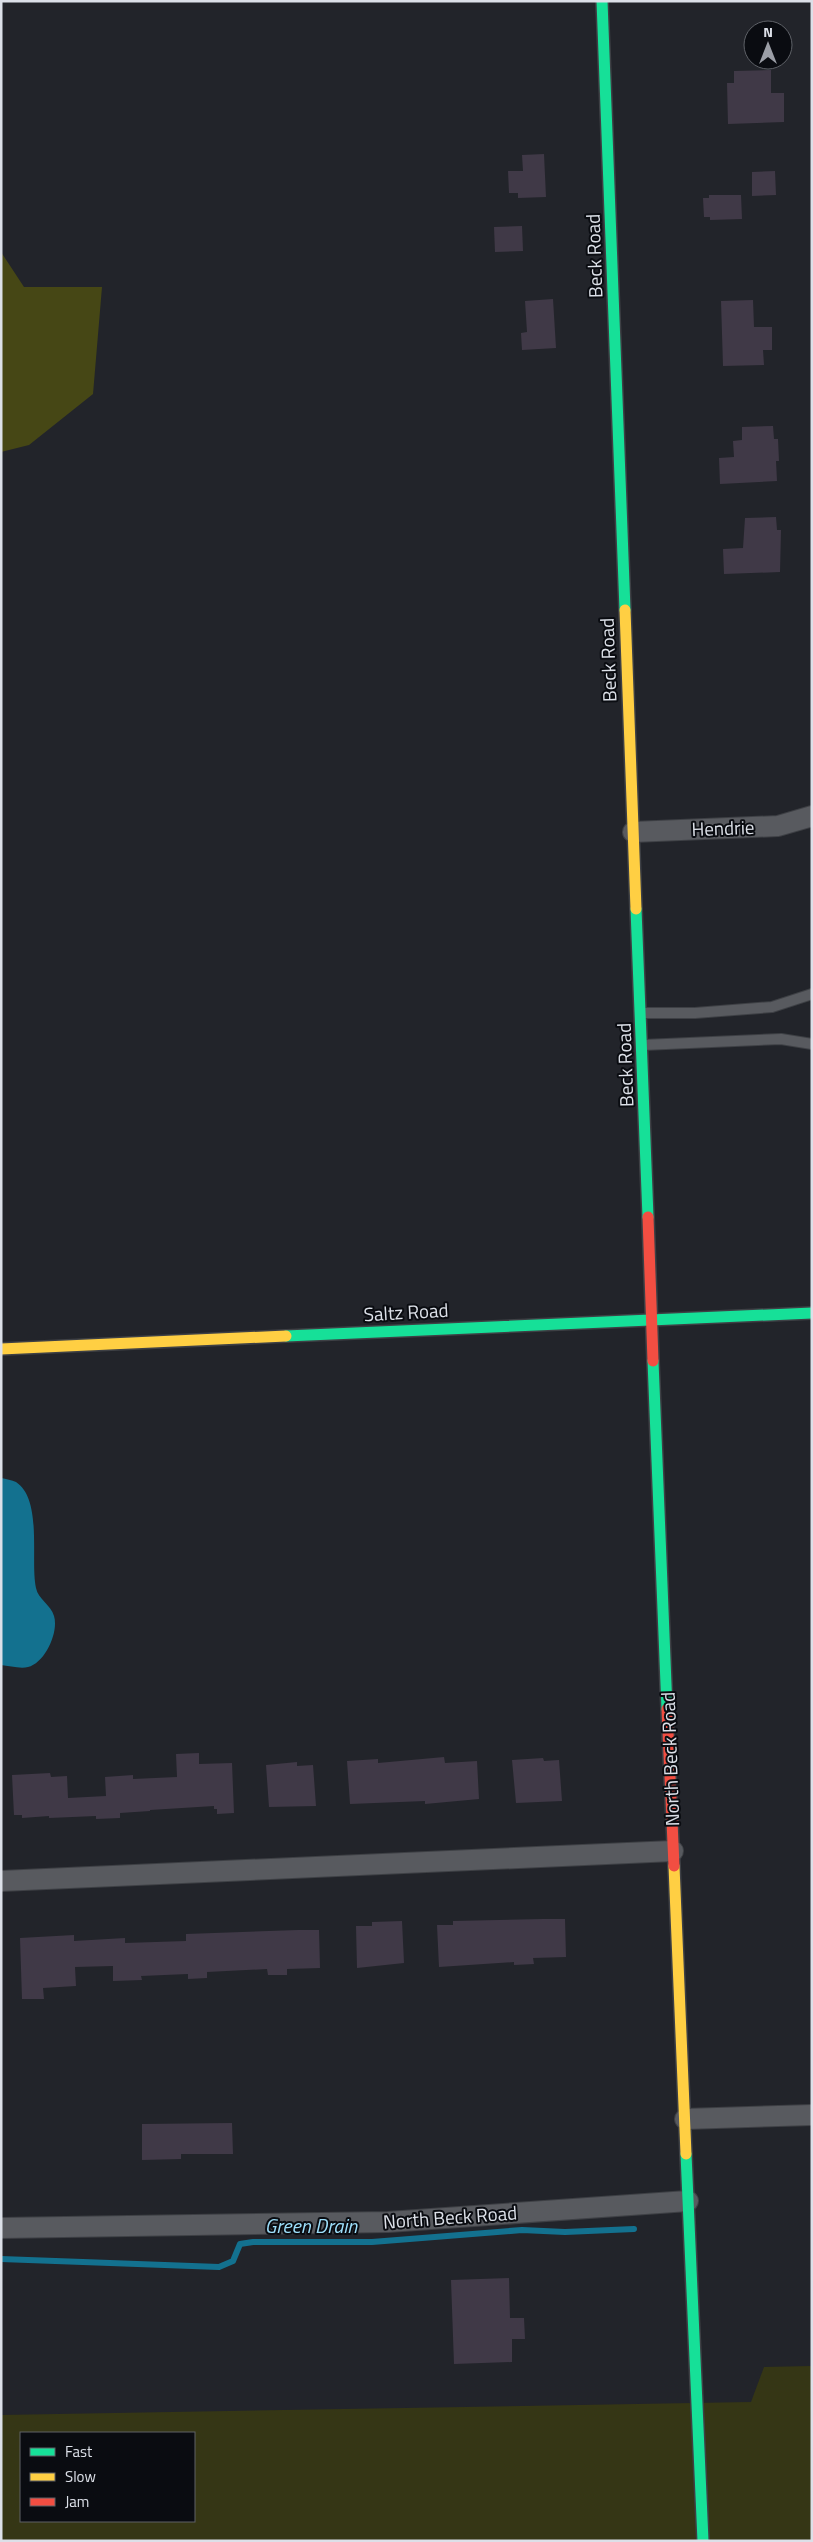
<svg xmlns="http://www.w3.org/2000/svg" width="813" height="2542" font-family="'Titillium Web',sans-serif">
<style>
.green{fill:#353615;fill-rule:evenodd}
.forest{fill:#464715}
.water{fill:#13718f}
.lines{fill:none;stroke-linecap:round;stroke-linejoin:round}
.stream{stroke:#13718f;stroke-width:6}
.building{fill:#403947}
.lane-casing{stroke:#3e4045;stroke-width:12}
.street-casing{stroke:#3e4045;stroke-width:22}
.fast-casing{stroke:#3e4045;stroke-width:14}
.slow-casing{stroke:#3e4045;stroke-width:14}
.jam-casing{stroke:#3e4045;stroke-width:14}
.lane{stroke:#585a5f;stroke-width:10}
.street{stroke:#585a5f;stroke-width:20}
.fast{stroke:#16e098;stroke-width:11}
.slow{stroke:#ffcf43;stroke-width:11}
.jam{stroke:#f24e42;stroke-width:11}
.labels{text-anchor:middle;stroke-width:4;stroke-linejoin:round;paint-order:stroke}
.street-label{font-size:19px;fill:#dce0e8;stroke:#0a0c11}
.water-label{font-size:20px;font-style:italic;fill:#9ddffb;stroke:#0a0c11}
</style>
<rect width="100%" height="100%" fill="#22242a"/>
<!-- green -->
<path class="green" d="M812,2366v175h-811v-126l750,-13 13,-35zM21,2433h173v88h-173z"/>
<!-- forest -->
<polygon class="forest" points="1,252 24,287 102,287 93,394 29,445 1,452"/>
<!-- water -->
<path class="water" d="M1,1478c5,1 11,2 15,4 27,18 14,78 20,106 2,11 15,17 18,28 5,16 -9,47 -26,51 -7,2 -19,-1 -27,-2z"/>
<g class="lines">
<!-- stream -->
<polyline class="stream" points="1,2259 219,2267 233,2261 240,2244 253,2242 372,2242 522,2230 565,2232 634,2229"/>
</g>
<!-- building -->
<g class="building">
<polygon points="771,70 771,93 784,93 784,122 728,124 727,83 734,83 734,71"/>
<polygon points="544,154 546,197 518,198 518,193 509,193 508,171 523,171 522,155"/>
<polygon points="775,171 776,195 752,196 752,172"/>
<polygon points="709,195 741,195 742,219 710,220 710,217 704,217 703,198 709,198"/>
<polygon points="522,226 523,251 495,252 494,227"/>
<polygon points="553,299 556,348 522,350 521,333 527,332 525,301"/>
<polygon points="753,300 754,327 772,327 772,350 763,350 764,365 723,366 721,301"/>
<polygon points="773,426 774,439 778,439 779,461 776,461 777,481 720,484 719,458 734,457 733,441 742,440 742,427"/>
<polygon points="776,517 777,530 781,530 780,572 724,574 723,549 743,548 745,518"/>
<polygon points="199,1753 199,1764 232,1763 234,1813 217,1814 217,1809 214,1809 214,1806 150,1810 150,1811 120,1813 120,1818 96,1819 96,1816 49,1818 49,1816 22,1818 22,1815 14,1815 12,1775 50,1773 51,1777 67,1776 68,1798 106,1796 105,1777 133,1775 133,1779 177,1777 176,1754"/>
<polygon points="444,1757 445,1763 477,1761 479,1799 425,1804 425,1801 350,1804 347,1761 378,1759 378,1763"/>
<polygon points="543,1758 544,1761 559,1760 562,1801 516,1803 512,1760"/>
<polygon points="297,1762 297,1766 313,1765 316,1806 269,1807 266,1765"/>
<polygon points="544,1919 565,1919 566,1957 533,1958 534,1964 514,1965 514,1962 439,1967 437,1925 453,1925 453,1921"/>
<polygon points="402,1921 404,1963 357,1968 356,1926 372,1926 372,1922"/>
<polygon points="298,1930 319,1930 320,1968 287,1969 287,1975 268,1975 267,1969 207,1972 207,1978 188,1979 188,1974 141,1976 142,1980 113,1981 113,1966 75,1967 76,1986 43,1988 44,1999 22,1999 20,1938 74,1935 74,1941 125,1938 125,1943 186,1941 186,1934"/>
<polygon points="232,2123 233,2154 181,2154 181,2159 142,2160 142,2124"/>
<polygon points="509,2278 510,2318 524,2318 525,2339 512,2339 512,2362 454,2364 451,2280"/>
</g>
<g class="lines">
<!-- lane casing -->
<g class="lane-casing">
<g id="lane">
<polyline points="640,1013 695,1013 772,1007 812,994"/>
<polyline points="643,1045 781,1039 812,1044"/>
</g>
</g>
<!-- street casing -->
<g class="street-casing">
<g id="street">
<polyline points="633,832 778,826 812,816"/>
<polyline points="1,1881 673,1851"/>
<polyline points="685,2119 812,2115"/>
<polyline points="1,2228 388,2222 688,2201"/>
</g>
</g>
<!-- fast casing -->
<g class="fast-casing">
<g id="fast">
<polyline points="602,1 625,610"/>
<polyline points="636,909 648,1217"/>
<polyline points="286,1336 812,1313"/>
<polyline points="653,1361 667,1709"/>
<polyline points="686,2154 703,2541"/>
</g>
</g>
<!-- slow casing -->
<g class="slow-casing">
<g id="slow">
<polyline points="625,610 636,909"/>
<polyline points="1,1349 286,1336"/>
<polyline points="674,1866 686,2154"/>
</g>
</g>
<!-- jam casing -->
<g class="jam-casing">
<g id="jam">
<polyline points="648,1217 653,1361"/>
<polyline points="667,1709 674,1866"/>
</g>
</g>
<!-- lane -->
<use href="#lane" class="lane"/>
<!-- street -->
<use href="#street" class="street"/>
<!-- fast -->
<use href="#fast" class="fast"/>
<!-- slow -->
<use href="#slow" class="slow"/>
<!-- jam -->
<use href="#jam" class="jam"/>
</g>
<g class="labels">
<!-- street labels -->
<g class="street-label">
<text transform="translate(594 256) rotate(-92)" y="7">Beck Road</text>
<text transform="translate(608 660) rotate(-92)" y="7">Beck Road</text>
<text transform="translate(723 828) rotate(-2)" y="7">Hendrie</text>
<text transform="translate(625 1065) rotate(-92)" y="7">Beck Road</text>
<text transform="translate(406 1312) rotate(-3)" y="7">Saltz Road</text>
<text transform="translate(670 1759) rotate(-92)" y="7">North Beck Road</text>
<text transform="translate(450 2217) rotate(-4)" y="7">North Beck Road</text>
</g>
<!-- water labels -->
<g class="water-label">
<text x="311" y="2233">Green Drain</text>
</g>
</g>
<!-- border -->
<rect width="813" height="2542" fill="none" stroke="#dce0e8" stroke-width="5"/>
<!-- legend -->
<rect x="20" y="2432" width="175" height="90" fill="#0a0c11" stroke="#5e6167"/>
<rect x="30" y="2448" width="25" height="8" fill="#16e098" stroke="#5e6167"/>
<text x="65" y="2457" font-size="15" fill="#dce0e8">Fast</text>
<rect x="30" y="2473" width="25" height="8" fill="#ffcf43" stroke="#5e6167"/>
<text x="65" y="2482" font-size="15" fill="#dce0e8">Slow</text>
<rect x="30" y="2498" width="25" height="8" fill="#f24e42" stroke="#5e6167"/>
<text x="65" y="2507" font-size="15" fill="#dce0e8">Jam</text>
<!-- north arrow -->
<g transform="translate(768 45)"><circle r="24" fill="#0a0c11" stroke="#5e6167"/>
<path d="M0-4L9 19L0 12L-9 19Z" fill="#9b9ea6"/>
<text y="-8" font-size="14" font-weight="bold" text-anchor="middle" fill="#dce0e8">N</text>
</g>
</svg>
